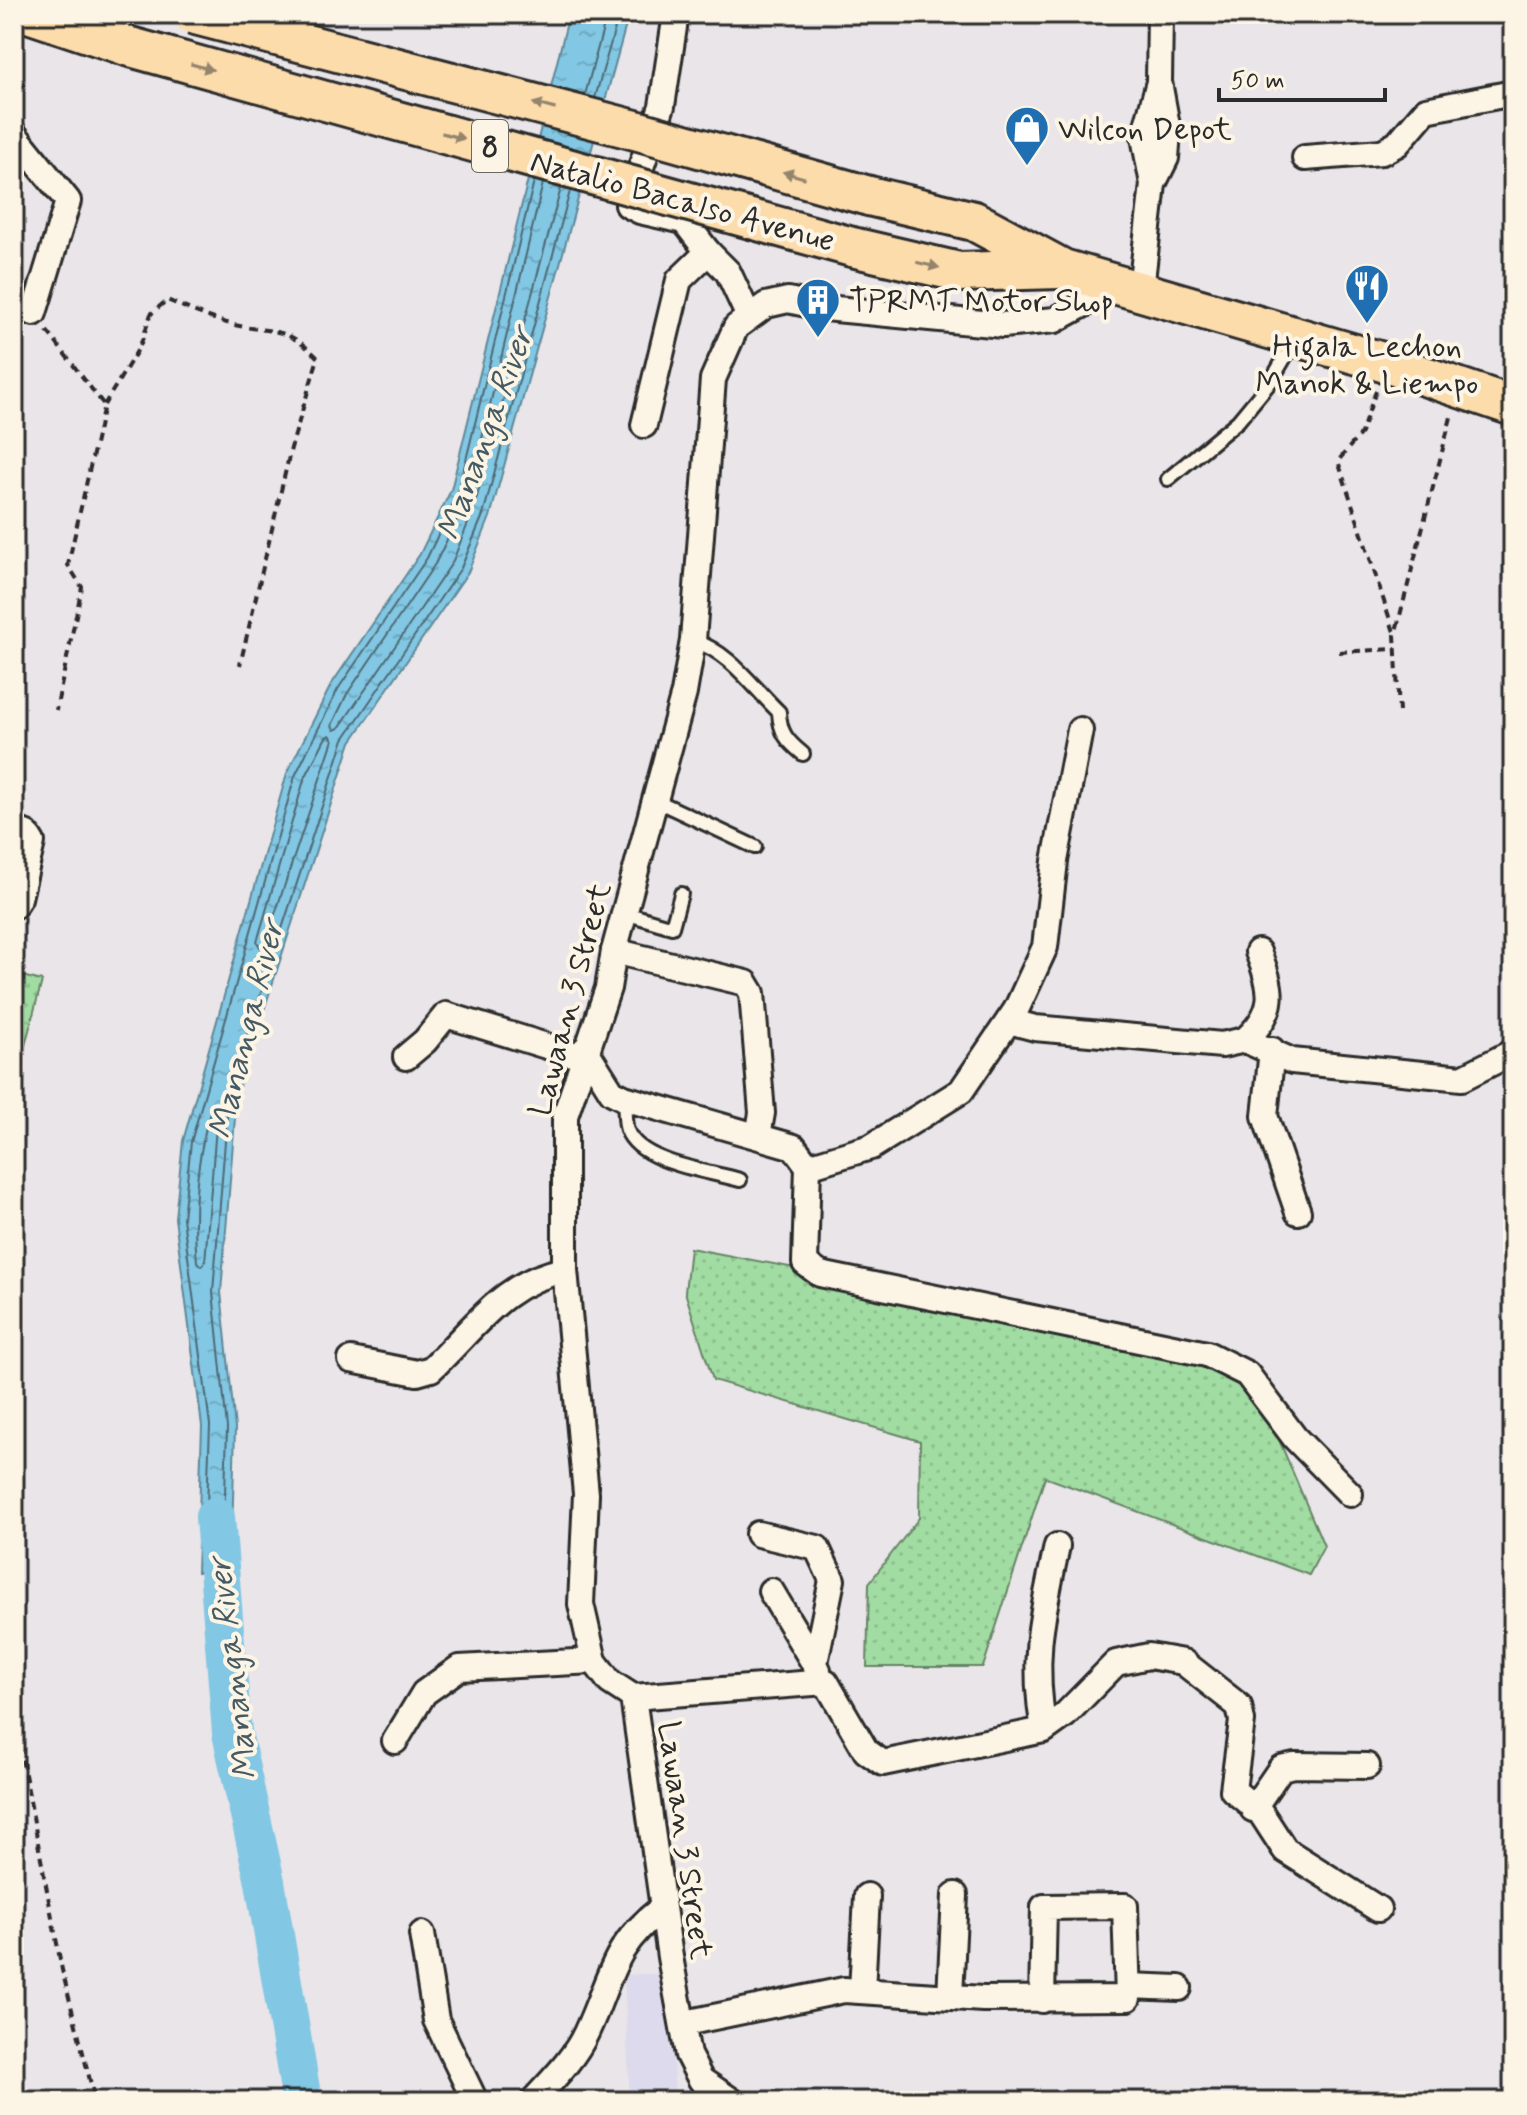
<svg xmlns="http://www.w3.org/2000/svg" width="1527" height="2115" font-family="Mynerve,sans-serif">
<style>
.built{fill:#dcdaec}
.grass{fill:url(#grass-dots);stroke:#668466;stroke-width:2}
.water{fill:url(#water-ripples);stroke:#5f8999;stroke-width:2}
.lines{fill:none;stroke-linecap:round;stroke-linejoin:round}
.shore{stroke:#4e6975;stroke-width:2}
.river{stroke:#82c7e3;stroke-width:40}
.lane-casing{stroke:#2b2b2b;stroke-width:18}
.street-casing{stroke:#2b2b2b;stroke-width:30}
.primary-casing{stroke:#2b2b2b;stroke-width:44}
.path{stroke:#2b2b2b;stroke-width:4;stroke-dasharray:8 6;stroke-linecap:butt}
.lane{stroke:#fcf5e5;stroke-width:12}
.street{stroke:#fcf5e5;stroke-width:24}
.primary{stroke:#fddcac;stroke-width:38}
.primary-bridge-casing{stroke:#2b2b2b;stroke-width:44;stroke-linecap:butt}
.primary-bridge{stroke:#fddcac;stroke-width:38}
.oneway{fill:#94846c}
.labels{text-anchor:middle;stroke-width:8;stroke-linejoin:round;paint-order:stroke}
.shield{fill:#fcf5e5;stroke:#6a6863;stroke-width:2}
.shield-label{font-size:30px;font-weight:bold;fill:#2b2b2b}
.poi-label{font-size:32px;fill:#2b2b2b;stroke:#fcf5e5;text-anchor:start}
.street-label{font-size:32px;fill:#2b2b2b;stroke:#fcf5e5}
.water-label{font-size:34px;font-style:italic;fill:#455a62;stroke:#fcf5e5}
</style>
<defs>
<pattern id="grass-dots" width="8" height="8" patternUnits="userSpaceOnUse" patternTransform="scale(2)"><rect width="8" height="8" fill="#a1dca2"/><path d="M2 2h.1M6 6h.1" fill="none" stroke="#8bbd8c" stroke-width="1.8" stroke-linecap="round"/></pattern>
<pattern id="water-ripples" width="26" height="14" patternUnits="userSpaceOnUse" patternTransform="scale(2)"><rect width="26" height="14" fill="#82c7e3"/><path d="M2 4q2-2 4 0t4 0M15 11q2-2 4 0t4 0" fill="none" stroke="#70abc3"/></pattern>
</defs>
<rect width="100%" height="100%" fill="#e9e5e9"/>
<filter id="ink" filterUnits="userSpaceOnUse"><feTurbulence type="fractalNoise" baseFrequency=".0125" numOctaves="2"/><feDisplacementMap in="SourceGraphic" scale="16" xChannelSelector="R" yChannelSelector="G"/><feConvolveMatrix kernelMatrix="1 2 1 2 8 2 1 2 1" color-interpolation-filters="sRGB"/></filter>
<g filter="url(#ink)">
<!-- built -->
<polygon class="built" points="669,1973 675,2100 630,2101 624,1975"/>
<!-- grass -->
<g class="grass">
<polygon points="14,974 42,981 14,1087"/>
<polygon points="690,1248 1190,1344 1247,1364 1324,1546 1309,1575 1045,1477 983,1667 867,1667 869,1583 919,1518 920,1441 713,1380 685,1292"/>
</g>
<!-- water -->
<polygon class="water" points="569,14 629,14 490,517 468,572 351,742 237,1093 221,1292 235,1428 231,1572 197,1572 202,1426 175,1218 183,1141 287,773 331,685 420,554 451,490"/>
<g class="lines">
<!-- shore -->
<g class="shore">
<polyline points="585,95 607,14"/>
<polyline points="595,98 619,14"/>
<polyline points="534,181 458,493 427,558 338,689 295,776 191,1142 183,1218 210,1425 205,1560 208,1564 220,1564 223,1560 227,1428 213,1292 229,1091 344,739 461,568 483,515 570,191"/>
<polyline points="543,183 468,497 435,564 347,694 332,725 334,730 339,728 452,563 473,511 561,188"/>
<polygon points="330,735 333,740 265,944 260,947 257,942 304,780 326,737"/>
<path d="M214,1110l3,4 -12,148 -4,4 -4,-4c-5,-51 -1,-100 13,-150z"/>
</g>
<!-- river -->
<polyline class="river" points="215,1517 232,1733 265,1882 302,2101"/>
<!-- lane casing -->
<g class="lane-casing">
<g id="lane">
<polyline points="1168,479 1238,421 1271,381 1295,340"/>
<path d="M693,640c39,14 57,44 86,72 1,21 8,29 24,42"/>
<polyline points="655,800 755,847"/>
<polyline points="625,913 672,927 681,894"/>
<path d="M624,1098c1,10 0,23 3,32 12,33 82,41 113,50"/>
</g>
</g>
<!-- street casing -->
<g class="street-casing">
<g id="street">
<polyline points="14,134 68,201 34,313"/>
<polyline points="1305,158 1382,152 1397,144 1426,110 1513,93"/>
<polyline points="1153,184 1144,137 1159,82"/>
<polyline points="708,252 728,272 749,317"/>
<polyline points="1141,289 1153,184 1166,158 1168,131 1159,82 1160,14"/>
<polyline points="644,425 679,280 708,252 684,221 640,211 628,205 662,106 676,14"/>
<polyline points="14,829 27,834 32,842 19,898 14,906"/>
<polyline points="614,951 746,983 752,993 762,1113 758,1136"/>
<polyline points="1009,1021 1035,1028 1222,1045 1245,1040 1292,1061 1462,1078 1513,1052"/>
<path d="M1245,1040c33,-30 28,-50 13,-88"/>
<polyline points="585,1049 612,1092 624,1098 794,1147 808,1166 805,1263 820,1274 1207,1354 1247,1374 1295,1438 1350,1494"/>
<polyline points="1272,1050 1265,1116 1298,1212"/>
<polyline points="406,1057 425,1041 446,1015 582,1057"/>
<polyline points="808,1166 871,1147 961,1091 1016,1010 1045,947 1055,861 1080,730"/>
<path d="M351,1360l66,13 14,-4c45,-42 71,-87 134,-99"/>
<polyline points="758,1534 817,1548 832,1580 815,1663"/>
<polyline points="771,1591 818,1670"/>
<polyline points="633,1697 826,1682 866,1751 883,1763 1044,1730 1065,1715 1116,1663 1149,1656 1183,1662 1239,1706 1242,1721 1233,1790 1261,1813 1285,1850 1378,1909"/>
<path d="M1044,1730c-13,-73 -2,-114 13,-184"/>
<polyline points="395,1741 424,1693 459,1668 594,1661"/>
<polyline points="1253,1809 1281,1768 1294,1765 1367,1766"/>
<polyline points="422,1934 436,2020 475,2101"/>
<polyline points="1128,1986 1179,1988"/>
<polyline points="862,1991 867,1896"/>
<polyline points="950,1996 955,1895"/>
<polyline points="685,2023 844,1990 983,1999 1128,1998 1125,1906 1044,1907 1042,2000"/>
<path d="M533,2101c19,-21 41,-42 53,-68 26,-55 24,-85 76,-125"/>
<polyline points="732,2101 701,2080 688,2055 670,1957 633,1697 610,1682 594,1661 581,1604 586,1494 565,1270 565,1116 608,988 614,951 684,693 693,640 713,379 736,327 766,305 788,300 825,308 1003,325 1055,320 1088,302 1109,281"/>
</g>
</g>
<!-- primary casing -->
<g class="primary-casing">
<g id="primary">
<polyline points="31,14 127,46"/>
<polyline points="869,196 974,221 1063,269 1386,363 1513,406"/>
<polyline points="852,247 959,272 1059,269"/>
</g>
</g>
<!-- path -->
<g class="path">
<polyline points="47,331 104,405 68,565 82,587 56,710"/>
<polyline points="1376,391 1361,433 1338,461 1395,635"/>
<path d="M104,405l36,-59 11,-32 16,-14c19,8 39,17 60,23 42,12 56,-1 91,35l-27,90 -51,217"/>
<polyline points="1339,652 1396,649"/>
<polyline points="1399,712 1395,635 1451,417"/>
<polyline points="17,1732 62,1970 95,2100"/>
</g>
<!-- lane -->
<use href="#lane" class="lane"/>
<!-- street -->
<use href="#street" class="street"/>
<!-- primary -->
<use href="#primary" class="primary"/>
<!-- primary-bridge casing -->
<g class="primary-bridge-casing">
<g id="primary-bridge">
<polyline points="192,14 639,131 869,196"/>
<polyline points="127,46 852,247"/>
</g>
</g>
<!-- primary-bridge -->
<use href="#primary-bridge" class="primary-bridge"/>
</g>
<!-- one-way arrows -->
<defs><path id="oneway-solid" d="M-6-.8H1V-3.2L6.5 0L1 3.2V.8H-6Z" transform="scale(2)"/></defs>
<g class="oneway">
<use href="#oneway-solid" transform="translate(202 67) rotate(15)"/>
<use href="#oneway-solid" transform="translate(544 106) rotate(-165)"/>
<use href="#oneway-solid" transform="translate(453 136) rotate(15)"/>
<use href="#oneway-solid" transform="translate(794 175) rotate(-164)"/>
<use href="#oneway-solid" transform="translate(928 265) rotate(13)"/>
</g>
</g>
<!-- icons -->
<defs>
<g id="shop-pin" transform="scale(2.3)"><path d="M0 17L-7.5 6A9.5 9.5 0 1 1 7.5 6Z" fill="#1f6fb2" stroke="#fcf5e5"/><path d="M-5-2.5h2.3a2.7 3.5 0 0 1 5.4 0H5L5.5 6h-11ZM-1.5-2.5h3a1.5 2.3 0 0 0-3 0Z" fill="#fff"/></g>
<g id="restaurant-pin" transform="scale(2.3)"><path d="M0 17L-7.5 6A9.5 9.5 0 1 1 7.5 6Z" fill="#1f6fb2" stroke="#fcf5e5"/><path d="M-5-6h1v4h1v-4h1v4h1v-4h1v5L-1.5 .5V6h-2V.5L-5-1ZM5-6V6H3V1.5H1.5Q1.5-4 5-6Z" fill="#fff"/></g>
<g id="building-pin" transform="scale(2.3)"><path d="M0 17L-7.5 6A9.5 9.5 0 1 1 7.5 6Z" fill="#1f6fb2" stroke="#fcf5e5"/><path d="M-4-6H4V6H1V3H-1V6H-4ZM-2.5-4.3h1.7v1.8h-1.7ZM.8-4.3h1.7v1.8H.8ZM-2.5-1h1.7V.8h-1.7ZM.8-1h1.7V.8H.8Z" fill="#fff"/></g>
</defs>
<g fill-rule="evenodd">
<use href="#shop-pin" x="1027" y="128"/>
<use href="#restaurant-pin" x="1367" y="286"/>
<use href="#building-pin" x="818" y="300"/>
</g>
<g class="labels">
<!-- shield labels -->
<rect class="shield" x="472" y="120" width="36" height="52" rx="6"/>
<g class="shield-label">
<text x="490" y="156">8</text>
</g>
<!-- poi labels -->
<g class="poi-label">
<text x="1058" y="139">Wilcon Depot</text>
<text x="849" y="311">TPRMT Motor Shop</text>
<text x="1367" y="356" text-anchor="middle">Higala Lechon<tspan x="1367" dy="37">Manok &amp; Liempo</tspan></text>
</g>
<!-- street labels -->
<g class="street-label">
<text transform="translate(683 200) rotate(15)" y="11">Natalio Bacalso Avenue</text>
<text transform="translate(569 999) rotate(-75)" y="11">Lawaan 3 Street</text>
<text transform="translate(686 1840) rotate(82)" y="11">Lawaan 3 Street</text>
</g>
<!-- water labels -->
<g class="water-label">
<text transform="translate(484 433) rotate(-70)" y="12">Mananga River</text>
<text transform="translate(245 1029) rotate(-76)" y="12">Mananga River</text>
<text transform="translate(231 1669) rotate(-97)" y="12">Mananga River</text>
</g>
</g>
<!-- margin -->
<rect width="1527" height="2115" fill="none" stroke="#fcf5e5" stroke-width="48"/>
<rect x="24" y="24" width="1479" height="2067" fill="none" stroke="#2b2b2b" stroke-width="3" filter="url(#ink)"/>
<!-- scale -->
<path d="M1219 88v12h166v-12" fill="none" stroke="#2b2b2b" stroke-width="4"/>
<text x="1231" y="88" font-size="24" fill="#2b2b2b" stroke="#fcf5e5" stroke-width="6" paint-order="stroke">50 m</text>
</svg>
